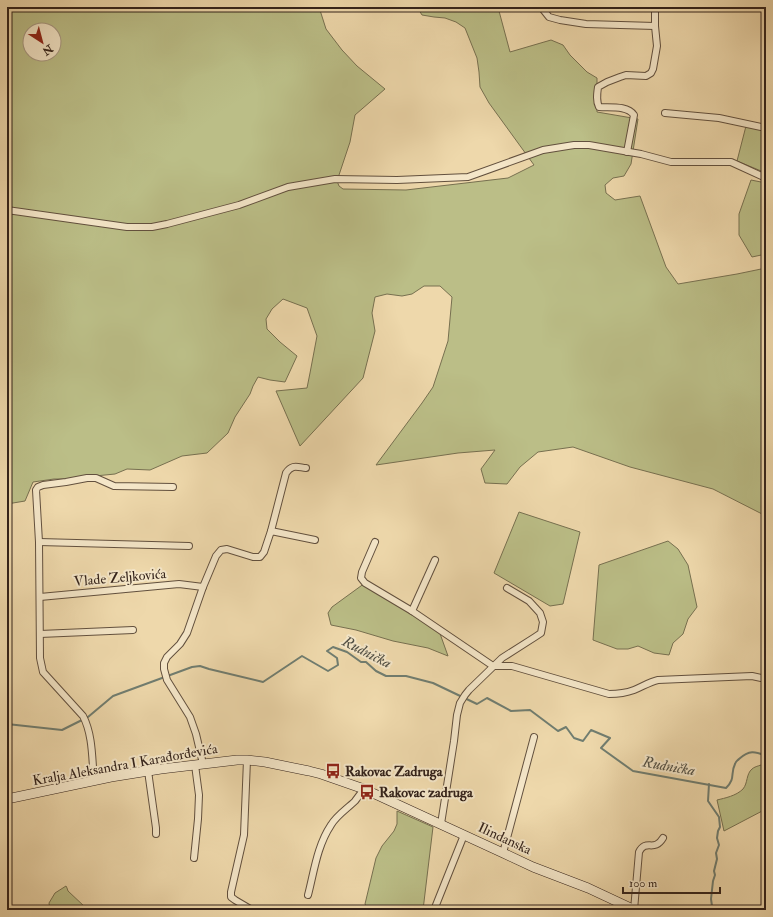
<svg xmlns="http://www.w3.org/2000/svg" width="773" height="917" font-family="'IM FELL Double Pica',serif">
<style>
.green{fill:#bbbe87;stroke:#777050;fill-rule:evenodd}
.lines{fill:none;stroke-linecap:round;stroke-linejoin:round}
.stream{stroke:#707d70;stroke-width:2}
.street-casing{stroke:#62503e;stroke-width:8}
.secondary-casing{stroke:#33221a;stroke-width:10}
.street{stroke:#f4e6c8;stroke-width:6}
.secondary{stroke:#f4e6c8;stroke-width:9}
.labels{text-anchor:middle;stroke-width:4;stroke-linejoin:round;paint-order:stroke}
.street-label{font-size:14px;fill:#33221a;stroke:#f4e6c8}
.poi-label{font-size:14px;font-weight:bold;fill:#33221a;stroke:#f4e6c8;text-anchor:start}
.water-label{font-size:15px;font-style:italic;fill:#525045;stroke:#f4e6c8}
</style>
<rect width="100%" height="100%" fill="#eed8ab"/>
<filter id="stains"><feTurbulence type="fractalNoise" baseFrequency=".005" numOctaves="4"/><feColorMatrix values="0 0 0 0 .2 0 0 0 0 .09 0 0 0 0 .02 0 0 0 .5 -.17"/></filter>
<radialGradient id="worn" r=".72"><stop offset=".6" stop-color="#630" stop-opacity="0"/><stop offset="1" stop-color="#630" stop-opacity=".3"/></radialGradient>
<!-- green -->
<g class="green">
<path d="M7,7h312l7,22 16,21 15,16 28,23 -30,26 -5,27 -13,39 2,5 4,3 63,1 102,-12 26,-13 -45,-62 -9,-16 -1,-15 -2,-14 -12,-30 -9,-6 -11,-4 -11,-1 -12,-2 -5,-8h78l4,4 11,41 41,-12 12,5 7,10 17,17 10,6v34l41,7 -7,45 -7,12 -11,2 -8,7 1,8 9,7 25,-4 26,71 12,17 59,-10 29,-6v248l-53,-27 -83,-22 -57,-20 -35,5 -18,15 -13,17 -22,-1 -4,-14 14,-19 -37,3 -82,12 46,-62 11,-16 15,-46 4,-44 -12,-11h-16l-12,8 -10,2 -15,-2 -12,3 -3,16 3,18 -12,47 -63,68 -24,-55 31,-3 3,-15 7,-37 -10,-28 -24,-9 -11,10 -6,10 1,10 13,13 17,14 -12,26 -15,-2 -12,-3 -5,9 -3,8 -15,23 -7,16 -21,20 -25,3 -32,14 -23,-1 -12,5 -50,5h-11l-21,3 -8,19 -18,3zM30,30h24v24h-24z"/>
<polygon points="746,126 766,130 766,173 737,161"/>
<polygon points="751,180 766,183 766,254 752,257 739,235 739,214"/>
<polygon points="519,512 580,532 563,604 550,606 494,573"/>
<polygon points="668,541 678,549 688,565 697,607 688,619 683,634 673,643 669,655 654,653 638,646 628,649 617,649 593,640 599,565"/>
<polygon points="365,583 438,628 448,656 428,648 393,641 356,630 331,625 328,613 332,607"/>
<path d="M761,765h5v44l-42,22 -7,-31c8,-2 19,-4 26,-11 5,-6 3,-15 9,-20 2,-2 6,-3 9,-4z"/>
<polygon points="397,811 433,827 423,910 368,910 365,904 376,858 382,846 394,831 397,824"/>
<polygon points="66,886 67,888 68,891 85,907 94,910 50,910 49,903 55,893"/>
</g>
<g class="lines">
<!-- stream -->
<g class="stream">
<path d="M7,724l55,6 26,-13 25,-21 79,-29 8,-1 9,3 54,13 39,-26 26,15 10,-6 -1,-7 -10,-7 6,-4 14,5 14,10h5l10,9 10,5h20l27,7 44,21 10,-6 24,13 19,-1 28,21 8,-4 8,11 9,3 8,-11 19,8 -9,10 32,23 93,17c10,-10 4,-14 9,-24 1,-3 2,-3 4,-5 10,-9 16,-8 27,-3"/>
<polyline points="709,784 708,801 719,817 720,827 718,831 717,838 719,845 716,853 717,859 714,871 715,875 713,881 711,899 712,906 710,910"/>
</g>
<!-- street casing -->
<g class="street-casing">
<g id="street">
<polyline points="541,7 549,17 560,20 586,24 655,26"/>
<polyline points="665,113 719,118 766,128"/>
<path d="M627,152l7,-37c-7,-10 -25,-7 -35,-8 -3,-6 -2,-13 -1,-20l9,-5 13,-5 6,-2 20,1 5,-3 2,-4 4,-23 -2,-20v-19"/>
<polyline points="7,210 127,227 152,227 167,224 239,205 288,187 335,179 397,180 468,177 543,150 574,145 589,145 641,154 671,162 731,162 766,178"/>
<path d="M271,531l15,-58c6,-9 11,-6 20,-5"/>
<polyline points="39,542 189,546"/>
<path d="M375,542l-13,30 -1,6 4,5 47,28 81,55h19l97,28c9,0 17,-1 25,-4 8,-3 15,-8 24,-10l94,-4 14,3"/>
<polyline points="40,597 179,584 203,587"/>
<polyline points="412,611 435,560"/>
<polyline points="40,634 133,630"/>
<polyline points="247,760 244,835 231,892 231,897 235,900 252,910"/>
<polyline points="203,764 196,734 190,717 167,680 164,669 164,663 167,657 180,644 187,633 203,587 216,556 221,550 227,549 253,557 260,557 264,552 271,531 315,540"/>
<polyline points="148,771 156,828 156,834"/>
<path d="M94,781c-2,-21 -1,-46 -11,-65l-40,-44 -3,-14 -1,-116 -3,-52 2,-3 5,-2 23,-3 21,-4h9l18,8 59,1"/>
<polyline points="441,824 454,741 457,715 460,703 465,695 469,690 502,658 535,637 541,633 543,622 540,613 529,601 507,588"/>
<polyline points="503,853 534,737"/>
<polyline points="194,858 198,819 199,795 195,765"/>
<path d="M308,895c6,-23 9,-49 23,-70 6,-10 16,-16 24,-24 3,-4 6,-8 9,-12"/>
<polyline points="434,910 464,835"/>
<path d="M634,910l5,-58c7,-14 15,1 24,-14"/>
</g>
</g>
<!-- secondary casing -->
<g class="secondary-casing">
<polyline id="secondary" points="7,799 111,777 161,769 237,760 247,760 265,762 309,771 321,774 364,789 503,853 533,867 588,888 635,910"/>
</g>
<!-- street -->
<use href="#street" class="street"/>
<!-- secondary -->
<use href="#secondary" class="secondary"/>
</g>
<!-- icons -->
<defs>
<g id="bus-bare" transform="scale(1.2)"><path d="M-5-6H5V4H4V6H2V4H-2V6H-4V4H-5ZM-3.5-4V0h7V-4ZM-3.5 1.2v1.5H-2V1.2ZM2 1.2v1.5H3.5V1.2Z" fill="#8f2418" stroke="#f4e6c8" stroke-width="2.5" paint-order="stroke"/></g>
</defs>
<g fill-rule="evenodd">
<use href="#bus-bare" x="333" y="771"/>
<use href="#bus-bare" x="367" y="792"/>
</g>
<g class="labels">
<!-- street labels -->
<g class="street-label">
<text transform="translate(120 577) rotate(-5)" y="5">Vlade Zeljkovića</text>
<text transform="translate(125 764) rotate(-10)" y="5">Kralja Aleksandra I Karađorđevića</text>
<text transform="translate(505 838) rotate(25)" y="5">Ilindanska</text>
</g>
<!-- poi labels -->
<g class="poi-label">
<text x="345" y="776">Rakovac Zadruga</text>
<text x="379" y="797">Rakovac zadruga</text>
</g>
<!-- water labels -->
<g class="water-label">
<text transform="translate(367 652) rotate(27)" y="5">Rudnička</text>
<text transform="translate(669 766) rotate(10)" y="5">Rudnička</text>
</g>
</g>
<!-- margin -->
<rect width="773" height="917" fill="none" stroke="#eed8ab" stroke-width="24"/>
<rect x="8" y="8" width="757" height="901" fill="none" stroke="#33221a" stroke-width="2"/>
<rect x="12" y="12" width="749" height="893" fill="none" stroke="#33221a"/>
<!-- north arrow -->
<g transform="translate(42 42) rotate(144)"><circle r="19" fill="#f4e6c8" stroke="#a79882"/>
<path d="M0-3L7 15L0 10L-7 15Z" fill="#8f2418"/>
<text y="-6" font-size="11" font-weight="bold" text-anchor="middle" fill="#33221a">N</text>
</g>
<!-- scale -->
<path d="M623 887v6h97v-6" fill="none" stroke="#33221a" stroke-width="2"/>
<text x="629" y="887" font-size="12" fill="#33221a" stroke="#f4e6c8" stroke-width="3" paint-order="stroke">100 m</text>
<rect width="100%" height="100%" filter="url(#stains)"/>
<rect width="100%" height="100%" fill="url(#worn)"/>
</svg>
